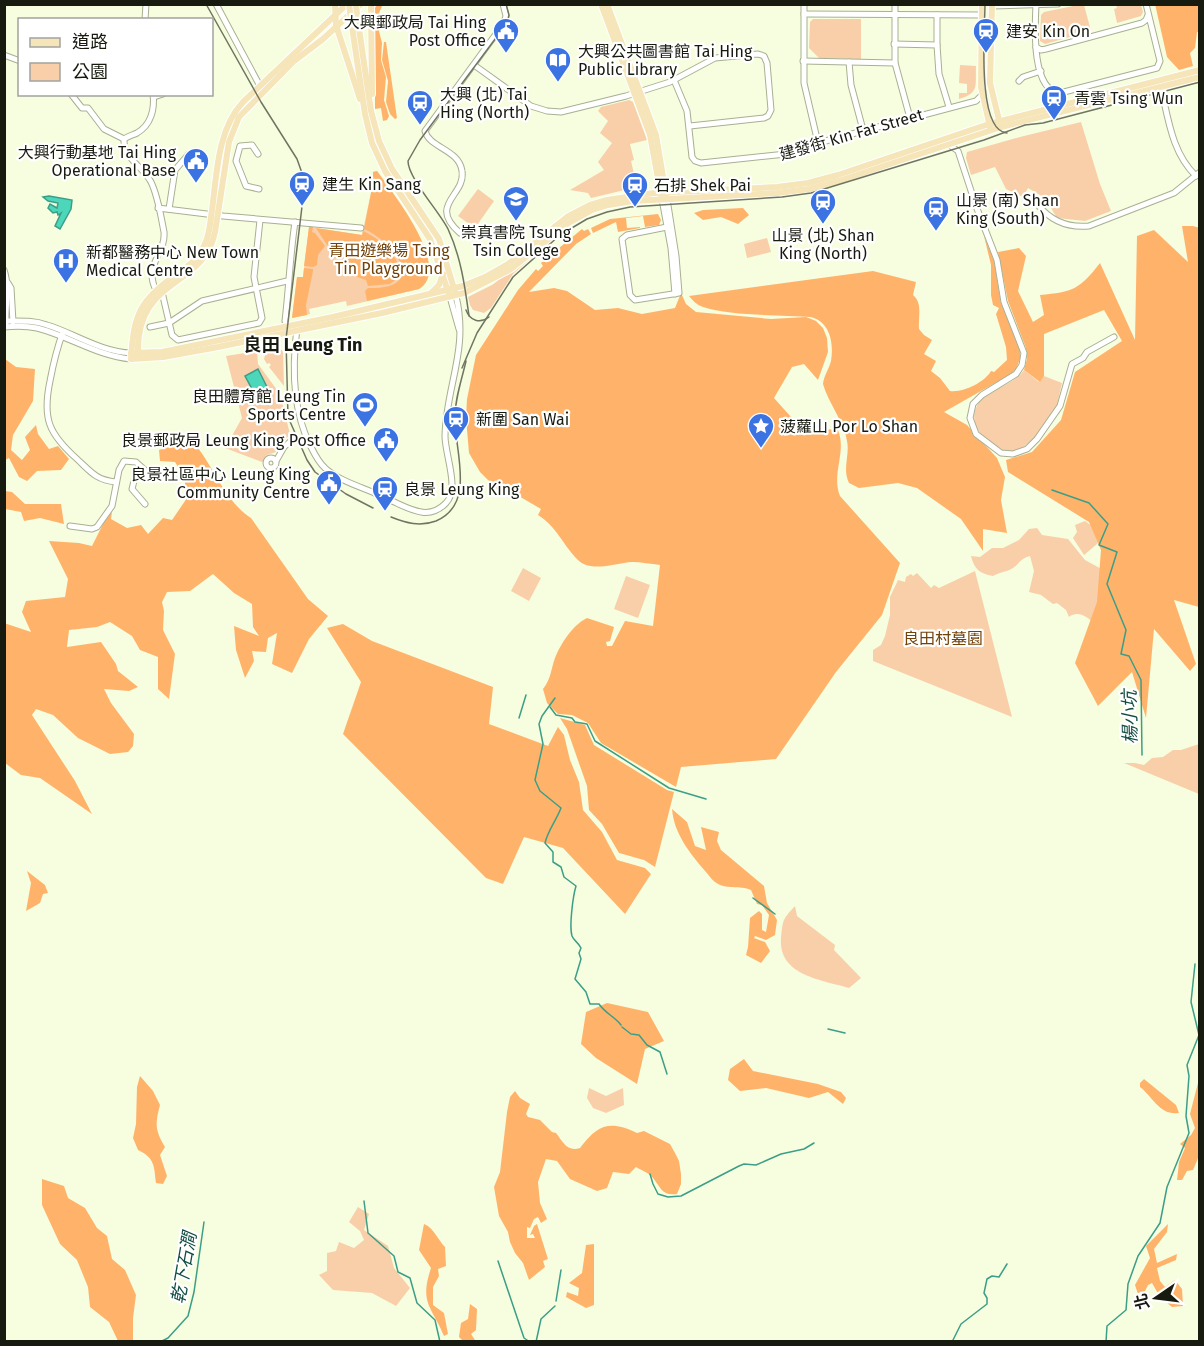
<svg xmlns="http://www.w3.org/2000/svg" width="1204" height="1346" font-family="'Fira Sans','Noto Sans TC',sans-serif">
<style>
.green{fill:#f9cfa9}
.forest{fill:#ffb36a}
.water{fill:#4cd7bb;stroke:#3c9e87;stroke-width:1.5}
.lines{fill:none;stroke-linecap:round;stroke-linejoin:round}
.stream{stroke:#3c9e87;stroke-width:1.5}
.minor-tunnel{stroke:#d5dcc0;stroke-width:5;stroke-dasharray:5 2.5;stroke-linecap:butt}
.minor-casing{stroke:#a8b093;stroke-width:7}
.major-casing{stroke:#fff;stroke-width:8}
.minor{stroke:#fff;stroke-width:5}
.major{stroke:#f5e5b8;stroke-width:6}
.tram{stroke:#707562;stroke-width:1.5}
.major-bridge-casing{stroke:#fff;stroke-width:8;stroke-linecap:butt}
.major-bridge{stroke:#f5e5b8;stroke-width:6}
.labels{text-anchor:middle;stroke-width:4.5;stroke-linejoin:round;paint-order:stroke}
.poi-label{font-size:16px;fill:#171a0f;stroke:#fff;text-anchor:start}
.street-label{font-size:16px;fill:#171a0f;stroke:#fff}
.park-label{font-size:16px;fill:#724208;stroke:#fff}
.neighbourhood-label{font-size:18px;font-weight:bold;fill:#171a0f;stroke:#fff}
.water-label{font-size:18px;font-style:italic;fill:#124d42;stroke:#fff}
</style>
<rect width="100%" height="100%" fill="#f6fedf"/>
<!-- green -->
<g class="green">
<polygon points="1078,5 1084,5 1091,31 1045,44 1040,41 1041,15 1044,12"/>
<polygon points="1116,5 1141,5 1143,12 1141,16 1117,23 1114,9 1117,8"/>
<polygon points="813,19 861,19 861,59 819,58 809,48 810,22"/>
<path d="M960,65l16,1c-1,19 4,27 -17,33v-6h8v-9l-8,-1z"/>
<polygon points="629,100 633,102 647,140 630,144 634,160 631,161 637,187 591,198 588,193 570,190 604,170 598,162 612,143 600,133 608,121 598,111 601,107"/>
<polygon points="1081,122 1100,184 1111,211 1085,221 1057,218 1045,198 1028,188 1023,197 1006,189 995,167 971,175 966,158 967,152 1020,137"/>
<path d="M377,171c15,21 76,97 42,118l-72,17 -1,-5 -37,8 1,5 -18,4 5,-41h6l6,-50 53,8 11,-52v-11z"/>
<polygon points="478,189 494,201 475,228 458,216"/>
<polygon points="767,238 771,252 747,258 744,244"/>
<polygon points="530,257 532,257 513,274 491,308 484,313 473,310 470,305 468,297 492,285"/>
<polygon points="280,349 283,351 284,386 269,367 271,365 269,363 267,364 264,359 266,352"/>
<polygon points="257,351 258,364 280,394 290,434 276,452 267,455 262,462 225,448 242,418 226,356"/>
<path d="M1024,370l15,12 5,-6 18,7c-2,7 -3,15 -5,22 -5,14 -28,44 -44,46 -20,2 -48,-25 -36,-45 9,-17 35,-19 47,-36z"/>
<polygon points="1085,521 1102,533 1097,544 1084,555 1073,538 1077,532 1075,525"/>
<path d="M1037,528l5,7 26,4 17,21 22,12 -12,52c-8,-7 -17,-14 -26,-7l-3,-7 -9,-7 -4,1 -12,-9 -12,-3 5,-21 -4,-15c-9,2 -11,8 -17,12 -6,4 -14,4 -20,8 -13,-2 -19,-7 -22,-20l9,1 12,-9h11l16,-8 10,-11z"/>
<polygon points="523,568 541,578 529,601 511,591"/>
<polygon points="975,571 1012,717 873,661 873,650 881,645 885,636 890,615 890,597 898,580 905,582 906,577 911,574 913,576 917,573 931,588 934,585 939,588"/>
<polygon points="626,576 650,585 638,618 614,609"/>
<polygon points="1199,744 1199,794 1124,763 1135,763 1144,765 1152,758 1163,757 1173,750 1181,750"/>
<path d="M795,906l2,10 38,29 -1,5 27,28 -12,10c-26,-8 -71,-12 -68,-50 2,-18 1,-18 14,-32z"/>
<polygon points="589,1088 606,1096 623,1088 624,1105 606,1113 593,1108 587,1098"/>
<polygon points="358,1207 369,1214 364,1230 388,1246 394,1268 410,1288 396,1306 372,1293 333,1290 319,1275 327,1271 327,1253 336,1251 339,1242 354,1248 364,1240 360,1231 349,1222"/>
</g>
<!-- forest -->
<g class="forest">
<polygon points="1155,4 1199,5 1199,32 1197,32 1195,48 1190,53 1193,66 1179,70 1167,57"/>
<polygon points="377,5 382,6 379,13 382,22 379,31 382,43 381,60 386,77 384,100 389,116 387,120 383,121 381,108 375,109 375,8"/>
<polygon points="384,42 386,42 397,118 395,119 390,114 386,102 388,81 382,60"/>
<path d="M377,171c15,21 76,97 42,118l-52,12 -2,-10 3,-3c61,2 28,-45 -4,-59l9,-46v-11z"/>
<polygon points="743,208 749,215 738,224 721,217 703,220 694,213 703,210"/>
<polygon points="658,214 661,220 659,225 645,227 643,216 626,218 627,228 640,227 640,228 618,232 616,222 593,233 591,228 610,219"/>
<path d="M1182,226h11l7,2 -1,379 -25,-7 22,64 -6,7 -36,-42 -8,89 -14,-46 -34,34 -23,-43 22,-61 4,-52 -12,-28 -81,-50 -2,-12 26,-8 29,-32 14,-48 47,-31 -18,-31 -60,24v42l-4,6 -16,-12 3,-11 -1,-11 -18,-47 -10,-49 21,-4 7,8 -8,35 15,31 11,-7 -4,-20c33,-3 40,-6 60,-32l35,77 2,-104 17,-6 34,32z"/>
<polygon points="309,227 313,227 312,232 315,233 325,246 318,255 317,265 313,267 304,266"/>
<path d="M316,228l46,7 1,-4c16,7 42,28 35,47l-8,6 -22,2 -2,-6c-19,-5 -16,-13 -22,-29l-7,-5 -10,-1z"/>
<path d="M582,229l2,2 4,-2 3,5 -15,10 -47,48 25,-4 13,3 28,19 23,-2 24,6 33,-6 6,-15 5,11 10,8 75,7 35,-2 10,4 7,7 4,10 1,14 -10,28 -14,-16 -12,3 -18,31 26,29 38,3c9,22 -7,44 2,66l60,67 -18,52 -46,57 -60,87 -95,8 -5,20 -75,-44 -13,-20 -16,-8 -14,-1 -11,-11 -4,-14c8,-10 8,-20 12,-31 6,-15 18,-33 32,-40l27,9 -4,14 -4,1 1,4h5l13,-25 28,5 7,-61c-9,-1 -19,-3 -28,-3 -16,1 -41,11 -54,-2 -15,-15 -22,-34 -40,-45l3,-6 -36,-21 -4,5 -21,-21 -11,-19 -3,-35 1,-19 9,-44 42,-65 18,-21 2,2 5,-5 -2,-3z"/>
<path d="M984,236l10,25 7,42 19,46v10l-4,10 -5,5 -67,38 23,13 30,33 8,19 -4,23 6,33 -24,-4v22l-22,-32 -44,-31 -19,-5 -39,5 -10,-5c-7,-14 1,-28 -2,-42 -3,-20 -19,-38 -24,-57 1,-9 6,-15 8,-23 3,-18 -1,-39 -20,-44 -30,-2 -81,-1 -108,-10 -6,-2 -10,-6 -14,-11l184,-25 43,11 -3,13c10,8 5,22 6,34l5,6 8,5 -8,14 12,7 -5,10 9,7 10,13c13,2 35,-9 41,-20l3,1 13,-12 -1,-13 -10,-33 3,-6 -6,-3 -2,-10v-30z"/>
<polygon points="304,268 313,269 313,271 306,305 307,315 292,318 297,277 303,277"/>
<polygon points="5,359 16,367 35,369 33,401 13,435 11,450 22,460 30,450 25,437 36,425 38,434 49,449 58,446 69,459 61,470 37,471 27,481 19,477 9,458 5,460"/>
<path d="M169,447l29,1c18,24 28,54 53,70l57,81 20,17 -19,23 -17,34 -20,-9 5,-31 -9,5 -2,14 -14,-1 2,10 -9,17 -9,-28 -2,-24 25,10 -6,-9 -1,-23 -18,-11 -21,-19 -23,17 -23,1 -5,10 2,9 -1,19 12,24 -6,45 -11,-10v-32l-18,-7 -8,-14 -22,-14 -13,5 -28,3 -2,17 34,-5 15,22 2,7 20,16 -9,4 -25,-2 7,14 23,31 -1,12 -5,6 -18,2 -32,-16 -25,-23 -17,-6 -4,6 43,66 17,33 -52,-36 -19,-3 -16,-12 -1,-140 27,9 -9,-20 4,-11 39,-4 3,-18 -19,-38 30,2 13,3 13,-26 7,-8 -1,7 16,9 14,-3 7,9 15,-16 9,2 15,-22 -3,-22 -9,-14 -15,-1 -1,-11z"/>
<polygon points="5,491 12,492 25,504 61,504 64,524 40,518 24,521 21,512 5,509"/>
<polygon points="343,624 372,641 493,687 489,724 548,746 558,727 564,735 570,760 579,782 583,810 602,832 617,860 645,868 651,874 625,914 563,848 524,837 503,884 486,878 343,734 361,682 327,628"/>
<polygon points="560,718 585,725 594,745 667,790 674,792 655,867 644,860 619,853 602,824 589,810 587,786 567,729"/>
<path d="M672,809l15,13 8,24 11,4 -5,-23 18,5 -2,9 4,9 43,36 3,17 10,17 -2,15 -9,5 -11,-4 -1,2 11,4 5,9 -9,12 -15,-8 2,-8 2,-29 9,-7 3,3v16l4,2 3,-17 -7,-10 -5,-1 -6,-14c-11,-5 -26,0 -36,-8 -4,-3 -7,-8 -10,-11 -15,-18 -31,-37 -33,-62z"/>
<polygon points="27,871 45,885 48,893 43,894 40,903 26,911 31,883"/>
<polygon points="607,1003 648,1012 664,1041 645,1049 637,1084 596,1058 581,1044 586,1012"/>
<polygon points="744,1059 753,1071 818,1084 841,1092 846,1098 843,1104 828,1092 809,1098 766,1088 740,1091 728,1080 730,1069"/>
<path d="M140,1076l13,15 7,14c-5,19 -5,25 5,42l-5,8 7,21 -4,8 -7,-1c-2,-17 -1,-25 -18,-33l-5,-12 3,-14 1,-37z"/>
<path d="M1144,1079l32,26 3,8c-19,3 -26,-16 -39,-26v-4z"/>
<polygon points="1199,1079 1199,1156 1193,1170 1187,1171 1182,1180 1177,1180 1179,1162 1185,1148 1180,1144 1191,1135 1195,1128 1190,1114"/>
<path d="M515,1091l5,7 10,6 -4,10 2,3 12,3 12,12 4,1c7,9 11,19 24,15 18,-24 30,-28 57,-15l7,-2 26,13 5,9 4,8 2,13v10l-4,10c-15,2 -16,-6 -24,-16 -4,-5 -12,-8 -17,-11l-7,7 -16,-2 -6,16 -10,3 -27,-12 -13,-18 -11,-2 -8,23 2,21 7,16 -6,4 -3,-6 -4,2 -4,9 -3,-1v11h8l-2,-4 -3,1 4,-9 3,-2 11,35 -5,2 2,6 -16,13 -6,-17 -8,-10 -5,-11 -2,-10 -9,-16 -5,-29 6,-15 7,-60 3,-15z"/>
<polygon points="42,1179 64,1186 68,1198 85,1208 97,1228 107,1236 112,1259 125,1270 136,1295 133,1318 133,1341 118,1341 109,1322 90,1307 88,1287 77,1260 60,1244 42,1205"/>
<path d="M424,1224c10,4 14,16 21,23l1,19 -8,3 1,7 -6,11v18l11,8 4,21 -4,2c-12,-30 -25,-32 -13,-68l-12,-18z"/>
<polygon points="1168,1224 1167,1232 1154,1249 1157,1263 1177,1254 1176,1260 1157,1268 1160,1281 1165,1287 1175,1280 1182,1289 1183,1306 1172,1307 1160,1297 1152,1283 1148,1285 1144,1293 1138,1294 1135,1285 1150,1258 1146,1246"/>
<polygon points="594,1244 594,1305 586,1308 566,1297 567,1292 578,1296 579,1288 569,1283 582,1273 586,1245"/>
<polygon points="470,1304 477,1309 476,1330 471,1334 475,1340 463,1341 459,1337 461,1323 468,1319"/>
</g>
<!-- water -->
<g class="water">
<polygon points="49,196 72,200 71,209 60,229 55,226 61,213 58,215 57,212 53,213 48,208 50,204 57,208 58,203 48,201 43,197"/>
<polygon points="258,369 270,393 258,400 245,376"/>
</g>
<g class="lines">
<!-- stream -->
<g class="stream">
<polyline points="1052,490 1089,503 1108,524 1099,545 1117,552 1107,584 1126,630 1121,654 1129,656 1141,680 1142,755"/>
<path d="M555,698l-13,18 -3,8 4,20 -8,36 5,11 21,17c-5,13 -13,22 -16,35l8,9v10l8,5 3,10 12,9c-3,10 -7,40 -4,50 2,5 6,6 9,12l-2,5 2,6 -6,20 11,13 4,12h9c6,9 16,13 22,21"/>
<polyline points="550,707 556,715 572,718 575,722 587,724 595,741 669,788 706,799"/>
<polyline points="519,718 526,695"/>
<polyline points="753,898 775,914"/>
<polyline points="622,1027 631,1034 639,1035 647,1045 660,1052 667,1074"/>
<polyline points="828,1029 845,1033"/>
<polyline points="650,1174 653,1184 658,1194 668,1197 681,1196 739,1166 744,1164 756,1165 781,1154 804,1149 814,1143"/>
<polyline points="364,1201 368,1233 394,1256 398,1272 410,1278 417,1303 435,1320 440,1342"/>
<polyline points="498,1261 524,1338 530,1342"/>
<polyline points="556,1301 561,1270"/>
<polyline points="160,1342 168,1338 188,1316 194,1292 204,1222"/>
<polyline points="536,1342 541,1319 555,1306"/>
<polyline points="952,1342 961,1324 987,1304 987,1298 984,1293 987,1279 992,1276 999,1277 1007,1264"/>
<polyline points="1106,1342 1107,1326 1126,1310 1128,1284 1138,1256 1160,1223 1167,1187 1189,1133 1186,1116 1189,1076 1187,1065 1199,1035 1191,1002 1195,964"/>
</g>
<!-- minor-tunnel -->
<polyline class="minor-tunnel" points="379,495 392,501"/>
<!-- minor casing -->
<g class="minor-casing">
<g id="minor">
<polyline points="216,4 261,88"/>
<polyline points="804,4 804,83 818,143"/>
<polyline points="895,4 895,63 910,118"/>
<path d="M1036,4c-1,22 -5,87 24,89l97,-25 3,-7 -14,-57"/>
<polyline points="992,6 1058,4"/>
<polyline points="804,14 982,15"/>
<polyline points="145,20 146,4"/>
<polyline points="894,44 937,45 939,74 949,107"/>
<polyline points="937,45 937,15"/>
<polyline points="1036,47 1041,50 1046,49 1142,23 1146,20 1148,15"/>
<polyline points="4,55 20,61"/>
<polyline points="803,61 895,63"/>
<polyline points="849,62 851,85 863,130"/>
<polyline points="474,65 531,106 547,111 561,112 626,96 670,82 715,58 758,54 764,56 767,63 771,110 768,116 764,118 690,126"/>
<polyline points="674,80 687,111 692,157 695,161 701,163 786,154 818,143 976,101 982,95"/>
<polyline points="1019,81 1023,77 1041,71"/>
<path d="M1160,84c8,32 11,68 36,92"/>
<polyline points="71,94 82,108 88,108 104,129 124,139"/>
<polyline points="154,97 163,94"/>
<path d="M124,139c-1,20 19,27 27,43 7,14 10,35 13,50 2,22 -21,33 -8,58"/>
<path d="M124,139c4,-3 9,-4 13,-6 14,-8 18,-24 16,-39"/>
<polyline points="948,144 958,151 976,206 997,260 1004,302 1024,353 1022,365 1016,374 982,395 973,404 970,418 976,434 1001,453 1013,454 1027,449 1037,439 1060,406 1072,364 1083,358 1087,352 1114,337"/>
<polyline points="258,154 252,145 240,146 236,161 246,186 259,189"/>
<polyline points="662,199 671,248 675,294"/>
<polyline points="667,199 676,256 679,293 635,300 630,295 622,239 627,235 667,227"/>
<path d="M1038,205c13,16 30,23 51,21l85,-33 26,-21"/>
<polyline points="158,208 223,216 361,228"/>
<polyline points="169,209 175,170 188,155"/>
<path d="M460,233c-33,-29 6,-37 2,-62 -3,-22 -33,-23 -37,-40l79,-108 2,-7 -3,-12"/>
<path d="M4,270c6,17 1,37 2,55"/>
<polyline points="8,283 11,288 13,322"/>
<polyline points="162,292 172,335 178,340 259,323 262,318 254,277 260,220"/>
<polyline points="450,297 459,329"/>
<path d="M4,321c15,0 29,-1 43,4 27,8 54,27 84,28"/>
<path d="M285,321c4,-33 5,-66 10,-99"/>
<path d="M4,327c11,-1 23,-1 33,1 32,8 60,28 94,31"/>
<polyline points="150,327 169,323 202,301 287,281"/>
<path d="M297,328c-5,39 -5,81 13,117 4,8 8,17 15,23 14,13 37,19 54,27"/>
<path d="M63,332c-6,16 -10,33 -13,49 -8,38 -1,53 27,78 14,13 19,21 39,23"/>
<circle cx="271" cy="463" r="5"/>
<polyline points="276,461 284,447 293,439"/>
<path d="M392,501c18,8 37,20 54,2 14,-14 -1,-48 -1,-67 1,-50 24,-86 11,-140"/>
<polyline points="70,526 92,529 97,527 112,506 119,470 124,461 136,462 145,470 135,477 132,489 145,504"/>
</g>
</g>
<!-- major casing -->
<g class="major-casing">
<g id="major">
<polyline points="335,4 336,25 360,99"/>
<path d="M347,4l-104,98c-26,28 -26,72 -31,108 -2,12 -2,25 -8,36 -5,12 -14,19 -25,26 -38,29 -45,38 -48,87l32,-2 55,-10 164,-34 82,-20 47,-24 59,-47 22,-12 16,-5 25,-4 144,-8 32,-4 30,-8 162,-54 199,-50"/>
<polyline points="371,4 372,94"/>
<polyline points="601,4 650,135 661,195"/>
<polyline points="607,4 656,135 666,195"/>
<polyline points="982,4 981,87 990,127"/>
<polyline points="992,4 990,83 1000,124"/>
<polyline points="357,15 371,111 379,141 392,169 439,239 455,292"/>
<polyline points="351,20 365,114 372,143 385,171 430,239 449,294"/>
<polyline points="431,293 439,285 443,274"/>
<polyline points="131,353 162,352 333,317 463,286 485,277 508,264 567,217 590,205 607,200 654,193 777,187 808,183 838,175 989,124 1200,70"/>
<path d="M138,355c-3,-79 65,-65 77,-123l14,-90 10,-25 55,-56 29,-22 38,-35"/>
</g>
</g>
<!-- minor -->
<use href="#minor" class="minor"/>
<!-- major -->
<use href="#major" class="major"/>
<!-- tram -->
<g class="tram">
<polyline points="206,4 261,102 297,159 302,173 304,190 286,339 288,417 307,460 315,472 346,494 373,508"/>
<path d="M985,4c0,24 -9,127 22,129"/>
<path d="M466,310c4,11 14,14 23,7"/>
<path d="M469,316c-4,-29 -8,-59 -21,-87 -9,-18 -40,-51 -40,-68l12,-21 87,-117 2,-8 -3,-11"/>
<polyline points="462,368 477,333 513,277 560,235 587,219 607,212 630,207 782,197 811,193 984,140 1025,125 1043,123 1200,82"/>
<path d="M391,517c15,6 29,10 45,4 40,-17 19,-69 19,-101 -1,-19 7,-41 11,-59"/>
</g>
<!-- major-bridge casing -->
<g class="major-bridge-casing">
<g id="major-bridge">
<polyline points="349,4 351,20"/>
<polyline points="356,4 357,15"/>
</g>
</g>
<!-- major-bridge -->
<use href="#major-bridge" class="major-bridge"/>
</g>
<!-- icons -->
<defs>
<g id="civic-pin" transform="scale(1.35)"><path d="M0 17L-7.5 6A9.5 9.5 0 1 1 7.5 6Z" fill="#3b73e3" stroke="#fff"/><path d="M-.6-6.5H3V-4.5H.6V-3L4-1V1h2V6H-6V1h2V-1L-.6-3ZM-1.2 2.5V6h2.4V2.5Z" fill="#fff"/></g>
<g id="station-pin" transform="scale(1.35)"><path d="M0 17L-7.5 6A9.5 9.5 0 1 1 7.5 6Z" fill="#3b73e3" stroke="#fff"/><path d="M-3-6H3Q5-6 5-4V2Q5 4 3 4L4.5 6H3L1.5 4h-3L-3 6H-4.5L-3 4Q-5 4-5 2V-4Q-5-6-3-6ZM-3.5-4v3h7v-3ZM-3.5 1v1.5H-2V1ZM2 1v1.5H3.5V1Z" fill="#fff"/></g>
<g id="library-pin" transform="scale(1.35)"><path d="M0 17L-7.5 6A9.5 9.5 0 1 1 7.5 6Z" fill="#3b73e3" stroke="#fff"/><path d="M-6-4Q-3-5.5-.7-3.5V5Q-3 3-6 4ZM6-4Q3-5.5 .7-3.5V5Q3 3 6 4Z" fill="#fff"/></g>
<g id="school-pin" transform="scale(1.35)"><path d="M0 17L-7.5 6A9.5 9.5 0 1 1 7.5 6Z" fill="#3b73e3" stroke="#fff"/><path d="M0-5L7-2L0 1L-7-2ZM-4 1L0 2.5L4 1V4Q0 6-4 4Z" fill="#fff"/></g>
<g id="hospital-pin" transform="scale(1.35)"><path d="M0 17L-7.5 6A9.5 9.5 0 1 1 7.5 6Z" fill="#3b73e3" stroke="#fff"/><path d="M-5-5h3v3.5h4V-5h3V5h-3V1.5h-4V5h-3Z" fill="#fff"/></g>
<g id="stadium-pin" transform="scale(1.35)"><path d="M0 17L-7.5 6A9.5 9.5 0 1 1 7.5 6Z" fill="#3b73e3" stroke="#fff"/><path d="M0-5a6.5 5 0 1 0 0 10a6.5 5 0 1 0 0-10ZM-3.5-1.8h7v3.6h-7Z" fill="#fff"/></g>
<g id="sight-pin" transform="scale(1.35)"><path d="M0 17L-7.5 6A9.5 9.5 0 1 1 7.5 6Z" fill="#3b73e3" stroke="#fff"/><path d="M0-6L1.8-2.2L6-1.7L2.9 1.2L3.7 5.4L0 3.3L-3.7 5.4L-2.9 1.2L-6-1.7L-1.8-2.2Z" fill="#fff"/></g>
</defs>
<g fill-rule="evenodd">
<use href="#civic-pin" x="506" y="31"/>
<use href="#station-pin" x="986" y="31"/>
<use href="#library-pin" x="558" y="60"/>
<use href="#station-pin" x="1054" y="98"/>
<use href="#station-pin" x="420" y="103"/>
<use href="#civic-pin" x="196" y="161"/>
<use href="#station-pin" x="302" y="184"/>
<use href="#station-pin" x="635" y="185"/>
<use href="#school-pin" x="516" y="199"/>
<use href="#station-pin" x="823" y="202"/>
<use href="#station-pin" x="936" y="209"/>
<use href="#hospital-pin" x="66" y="261"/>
<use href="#stadium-pin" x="365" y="405"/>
<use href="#station-pin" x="456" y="419"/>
<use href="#sight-pin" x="761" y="426"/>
<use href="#civic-pin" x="386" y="440"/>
<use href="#civic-pin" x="329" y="483"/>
<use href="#station-pin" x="385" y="489"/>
</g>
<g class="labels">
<!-- poi labels -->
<g class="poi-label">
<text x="486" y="28" text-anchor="end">大興郵政局 Tai Hing<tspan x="486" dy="18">Post Office</tspan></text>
<text x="1006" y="37">建安 Kin On</text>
<text x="578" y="57">大興公共圖書館 Tai Hing<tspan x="578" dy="18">Public Library</tspan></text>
<text x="440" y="100">大興 (北) Tai<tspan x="440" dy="18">Hing (North)</tspan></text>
<text x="1074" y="104">青雲 Tsing Wun</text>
<text x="176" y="158" text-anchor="end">大興行動基地 Tai Hing<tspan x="176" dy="18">Operational Base</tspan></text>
<text x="322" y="190">建生 Kin Sang</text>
<text x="654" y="191">石排 Shek Pai</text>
<text x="956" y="206">山景 (南) Shan<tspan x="956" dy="18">King (South)</tspan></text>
<text x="516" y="238" text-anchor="middle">崇真書院 Tsung<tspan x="516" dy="18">Tsin College</tspan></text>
<text x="823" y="241" text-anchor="middle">山景 (北) Shan<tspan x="823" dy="18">King (North)</tspan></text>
<text x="86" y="258">新都醫務中心 New Town<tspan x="86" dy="18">Medical Centre</tspan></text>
<text x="346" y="402" text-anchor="end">良田體育館 Leung Tin<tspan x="346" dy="18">Sports Centre</tspan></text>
<text x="476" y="425">新圍 San Wai</text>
<text x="780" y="432">菠蘿山 Por Lo Shan</text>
<text x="366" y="446" text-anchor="end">良景郵政局 Leung King Post Office</text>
<text x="310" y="480" text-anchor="end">良景社區中心 Leung King<tspan x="310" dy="18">Community Centre</tspan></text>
<text x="404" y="495">良景 Leung King</text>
</g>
<!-- street labels -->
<g class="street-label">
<text transform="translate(851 134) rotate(-16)" y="6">建發街 Kin Fat Street</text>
</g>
<!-- park labels -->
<g class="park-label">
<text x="389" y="256">青田遊樂場 Tsing<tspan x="389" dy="18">Tin Playground</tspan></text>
<text x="943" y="644">良田村墓園</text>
</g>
<!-- neighbourhood labels -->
<g class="neighbourhood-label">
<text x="303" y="351">良田 Leung Tin</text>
</g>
<!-- water labels -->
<g class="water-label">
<text transform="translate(1130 717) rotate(-91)" y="6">楊小坑</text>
<text transform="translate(184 1268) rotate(-80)" y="6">乾下石澗</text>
</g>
</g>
<!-- border -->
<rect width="1204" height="1346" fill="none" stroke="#171a0f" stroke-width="12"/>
<!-- legend -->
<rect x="18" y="18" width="195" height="78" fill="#ffffff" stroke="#a2a39f" stroke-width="1.5"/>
<rect x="30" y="38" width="30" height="9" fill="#f5e5b8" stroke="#a2a39f" stroke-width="1.5"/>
<text x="72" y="48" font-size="18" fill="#171a0f">道路</text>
<rect x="30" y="63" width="30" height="18" fill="#f9cfa9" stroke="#a2a39f" stroke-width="1.5"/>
<text x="72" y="78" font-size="18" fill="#171a0f">公園</text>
<!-- north arrow -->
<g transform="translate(1156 1298) rotate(256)" stroke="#ffffff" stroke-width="4.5" paint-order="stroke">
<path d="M0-4.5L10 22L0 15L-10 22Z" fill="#171a0f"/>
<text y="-9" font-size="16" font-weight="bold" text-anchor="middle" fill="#171a0f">北</text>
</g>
</svg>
